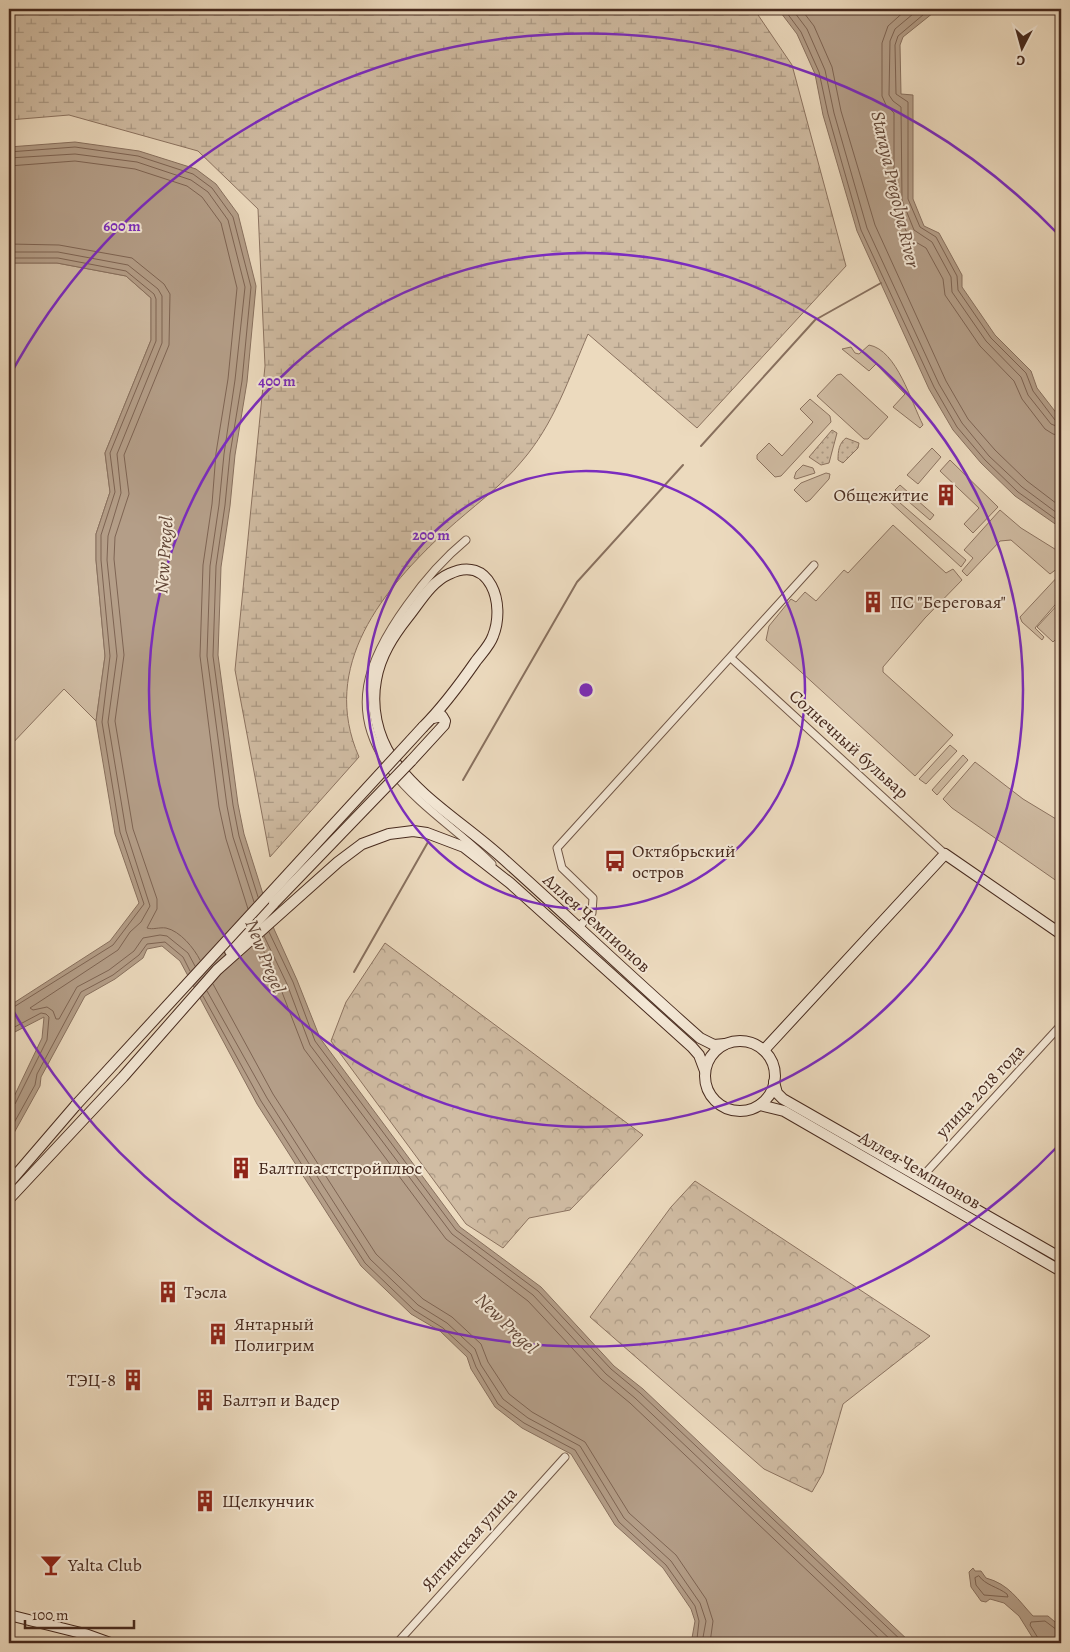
<svg xmlns="http://www.w3.org/2000/svg" width="1070" height="1652" font-family="Alegreya,serif">
<style>
.grass{fill:#d0bca3;stroke:#8c7360}
.forest{fill:url(#forest-crowns);stroke:#8c7360}
.wetland{fill:url(#wetland-marsh);stroke:#8c7360}
.park{fill:url(#park-dots);stroke:#8c7360}
.water{fill:#b49e88;stroke:#88705e}
.lines{fill:none;stroke-linecap:round;stroke-linejoin:round}
.shore{stroke:#7e6453;stroke-width:1}
.stream{stroke:#88705e;stroke-width:2}
.street-casing{stroke:#705646;stroke-width:9}
.secondary-casing{stroke:#472a1e;stroke-width:12}
.street{stroke:#f3e7d5;stroke-width:7}
.secondary{stroke:#f3e7d5;stroke-width:10}
.secondary-bridge-casing{stroke:#472a1e;stroke-width:12;stroke-linecap:butt}
.secondary-bridge{stroke:#f3e7d5;stroke-width:10}
.ring{fill:none;stroke:#7b2cbf;stroke-width:2.5}
.labels{text-anchor:middle;stroke-width:4;stroke-linejoin:round;paint-order:stroke}
.poi-label{font-size:18px;fill:#472a1e;stroke:#f3e7d5;text-anchor:start}
.street-label{font-size:18px;fill:#472a1e;stroke:#f3e7d5}
.water-label{font-size:19px;font-style:italic;fill:#624738;stroke:#f3e7d5}
.centre{fill:#7b2cbf;stroke:#f3e7d5;stroke-width:2.5}
.ring-label{font-size:15px;text-anchor:middle;font-weight:bold;fill:#7b2cbf;stroke:#f3e7d5;stroke-width:4;stroke-linejoin:round;paint-order:stroke}
</style>
<defs>
<pattern id="forest-crowns" width="20" height="18" patternUnits="userSpaceOnUse" patternTransform="scale(1.25)"><rect width="20" height="18" fill="#d0bca3"/><path d="M2 6a3 3 0 1 1 6 0M12 15a3 3 0 1 1 6 0" fill="none" stroke="#ab9984"/></pattern>
<pattern id="wetland-marsh" width="20" height="14" patternUnits="userSpaceOnUse" patternTransform="scale(1.25)"><rect width="20" height="14" fill="#d0bca3"/><path d="M1 5h8M5 5V1M11 12h8M15 12V8" fill="none" stroke="#ab9984"/></pattern>
<pattern id="park-dots" width="8" height="8" patternUnits="userSpaceOnUse" patternTransform="scale(1.25)"><rect width="8" height="8" fill="#d0bca3"/><path d="M2 2h.1M6 6h.1" fill="none" stroke="#ab9984" stroke-width="1.8" stroke-linecap="round"/></pattern>
</defs>
<rect width="100%" height="100%" fill="#ecdabe"/>
<filter id="stains"><feTurbulence type="fractalNoise" baseFrequency=".004" numOctaves="4"/><feColorMatrix values="0 0 0 0 .2 0 0 0 0 .09 0 0 0 0 .02 0 0 0 .5 -.17"/></filter>
<radialGradient id="worn" r=".72"><stop offset=".6" stop-color="#630" stop-opacity="0"/><stop offset="1" stop-color="#630" stop-opacity=".3"/></radialGradient>
<!-- grass -->
<g class="grass">
<polygon points="9,263 57,263 126,276 151,298 151,340 105,453 110,492 96,534 96,560 105,656 96,721 64,689 9,747"/>
<path d="M869,345c28,5 42,57 54,80l-3,3 -27,-21 12,-13 -29,-30 -7,7 -27,-22 9,-2 4,6 4,1z"/>
<polygon points="841,374 888,417 868,439 864,439 817,396 837,375"/>
<polygon points="810,399 830,416 831,422 781,476 775,477 757,459 757,455 769,443 782,456 813,422 800,409"/>
<polygon points="932,448 941,457 918,484 907,475"/>
<polygon points="950,460 998,507 973,533 964,524 979,508 940,471"/>
<polygon points="803,465 813,468 815,473 796,479 794,478 796,472"/>
<polygon points="826,473 830,474 829,479 810,500 806,502 794,490 801,483"/>
<polygon points="900,485 934,515 930,520 895,490"/>
<polygon points="892,496 966,560 961,567 888,500"/>
<polygon points="1000,510 1021,528 1058,551 1058,568 1050,574 1011,540 1000,541 967,576 962,571 973,558 964,550"/>
<polygon points="893,525 946,573 953,569 962,580 925,618 883,667 883,672 953,735 915,776 766,640 769,626 791,599 796,602 805,592 816,601 844,570 848,573"/>
<polygon points="1061,573 1061,598 1035,628 1044,637 1042,640 1022,622 1020,617"/>
<polygon points="1061,601 1061,634 1053,642 1037,627"/>
<polygon points="950,745 957,751 926,784 919,779"/>
<polygon points="963,755 968,760 937,795 932,790"/>
<polygon points="975,762 1023,799 1061,822 1061,884 952,808 943,799"/>
</g>
<!-- forest -->
<g class="forest">
<polygon points="385,943 643,1135 570,1210 529,1218 503,1248 466,1224 331,1041 346,1002"/>
<polygon points="695,1181 930,1336 843,1404 823,1473 812,1492 764,1469 590,1317 671,1207"/>
</g>
<!-- wetland -->
<path class="wetland" d="M9,9h745l38,56 54,201 -149,162 -109,-94c-19,44 -34,90 -66,127 -21,26 -51,47 -75,69 -64,59 -128,136 -88,227l-89,100 -35,-187 30,-304 -7,-157 -60,-58 -129,-36 -60,5z"/>
<!-- park -->
<g class="park">
<polygon points="832,430 837,433 829,463 821,465 809,457"/>
<path d="M846,438l13,5 -1,5 -15,15 -5,-3c0,-9 1,-17 8,-22z"/>
</g>
<!-- water -->
<g class="water">
<polygon points="778,9 938,9 903,37 900,45 901,94 913,95 913,199 924,226 939,233 962,275 962,287 995,335 1031,371 1037,388 1061,419 1061,528 1015,496 981,463 953,430 929,389 857,231 823,115 815,74 797,34"/>
<polygon points="75,142 139,151 196,169 216,184 238,214 256,286 247,382 235,455 230,506 221,567 218,655 238,804 244,834 274,929 297,980 320,1038 460,1227 541,1287 614,1366 643,1389 911,1643 687,1643 692,1638 695,1621 691,1609 663,1568 615,1525 571,1454 522,1428 495,1407 471,1369 467,1357 440,1331 411,1314 361,1266 257,1104 180,961 162,946 147,949 143,958 115,979 85,996 41,1077 40,1086 9,1142 9,1107 42,1038 44,1017 9,1035 9,1006 110,941 139,903 115,834 96,721 105,656 96,560 96,534 110,492 105,453 151,340 151,298 126,276 57,263 9,263 9,147"/>
<path d="M973,1568l2,3h6l5,7c23,6 32,22 47,38h15l13,11v16h-22l-5,-3 -15,-24 -15,-13 -14,-4 -4,3 -5,-1 -10,-14 -2,-15z"/>
</g>
<g class="lines">
<!-- shore -->
<g class="shore">
<polyline points="784,9 801,32 819,72 828,114 861,230 934,387 957,427 985,460 1018,492 1061,523"/>
<polyline points="792,9 807,29 825,70 834,113 867,228 939,384 962,423 989,456 1022,487 1061,516"/>
<polyline points="801,9 814,26 832,67 841,111 875,225 946,381 968,419 995,450 1027,481 1061,507"/>
<polyline points="907,9 888,26 882,43 882,96 886,105 894,113 894,202 907,233 914,241 926,248 943,279 945,295 980,346 1014,381 1022,399 1045,429 1053,434 1061,436"/>
<polyline points="919,9 895,29 890,41 889,95 893,101 901,107 902,200 914,230 932,242 951,277 952,292 986,341 1021,377 1028,395 1051,424 1061,428"/>
<polyline points="930,9 898,36 895,45 896,94 908,102 908,199 920,227 936,237 957,276 958,290 991,338 1026,373 1033,391 1055,420 1061,422"/>
<polyline points="9,152 75,147 138,156 193,174 212,188 233,217 251,287 242,381 230,454 225,505 216,566 213,656 233,805 239,836 258,897"/>
<polyline points="9,158 75,154 137,162 191,180 208,192 228,220 245,287 235,380 224,454 219,505 210,566 207,656 227,806 233,837 254,902"/>
<polyline points="9,166 75,161 135,169 187,186 202,197 221,223 237,288 228,379 216,453 212,504 203,565 200,656 219,807 226,839 248,909"/>
<path d="M9,244l50,1 73,13 32,26 6,10 -1,51 -45,110 5,39 -14,43 -1,22 10,96 -9,66 18,108 24,70v10l-10,19c6,2 12,-1 19,0 14,3 28,20 34,32"/>
<polyline points="9,252 58,252 128,265 158,289 162,296 162,343 117,454 121,493 108,536 107,560 117,656 108,722 126,831 150,906 141,922 130,932 118,950 30,1008 33,1010 47,1007 53,1011 56,1019 59,1019 77,987 109,970 134,951 143,938 160,935 167,936 188,953 195,966"/>
<polyline points="9,258 58,258 126,271 154,294 156,299 156,341 110,453 115,492 101,535 101,560 110,656 102,722 120,832 144,904 113,945 9,1010"/>
<polyline points="269,932 293,982 315,1041 456,1230 538,1291 611,1369 640,1393 904,1643"/>
<polyline points="264,936 287,984 310,1045 452,1234 533,1295 606,1374 635,1398 894,1643"/>
<polyline points="259,941 280,987 304,1049 446,1239 528,1301 601,1379 630,1403 884,1643"/>
<polyline points="213,984 273,1094 376,1254 423,1299 452,1317 481,1344 488,1362 509,1394 532,1412 585,1442 629,1513 676,1555 706,1599 713,1621 710,1643"/>
<polyline points="207,991 267,1098 370,1259 418,1305 447,1323 475,1349 481,1365 503,1399 528,1418 580,1446 624,1518 671,1561 700,1603 706,1621 702,1643"/>
<polyline points="203,996 261,1101 365,1263 414,1310 443,1328 471,1354 476,1367 498,1404 524,1423 575,1450 619,1522 666,1565 695,1606 699,1621 697,1639 694,1643"/>
<polyline points="9,1030 41,1013 46,1014 49,1017 47,1040 15,1104 9,1107"/>
<polyline points="9,1132 35,1085 37,1074 81,992 113,975 139,955 147,944 165,942 183,957 190,971"/>
<path d="M979,1576c6,9 19,11 28,18l1,3 -24,-2 -8,-10 -1,-7z"/>
<polyline points="1041,1643 1030,1625 1031,1622 1045,1621 1057,1630 1061,1631"/>
</g>
<!-- stream -->
<g class="stream">
<polyline points="701,446 815,320 881,283"/>
<polyline points="463,780 577,582 683,465"/>
<polyline points="354,972 428,842"/>
</g>
<!-- street casing -->
<g class="street-casing">
<g id="street">
<path d="M466,540c-23,19 -42,41 -59,65 -39,54 -61,106 -15,166 28,36 69,61 100,93"/>
<polyline points="731,658 945,854"/>
<polyline points="578,928 592,913 593,898 562,868 557,848 814,565"/>
<polyline points="921,1178 1061,1025"/>
<polyline points="397,1643 565,1457"/>
</g>
</g>
<!-- secondary casing -->
<g class="secondary-casing">
<g id="secondary">
<path d="M423,727c20,-20 37,-43 53,-66 6,-8 14,-16 17,-25 13,-32 -3,-82 -44,-62 -18,8 -29,28 -41,43 -15,19 -28,39 -32,63 -5,27 1,55 16,78 27,39 71,65 107,97 67,60 133,123 201,183l14,7 11,-1"/>
<polyline points="411,761 444,725 445,721 442,716 433,718"/>
<polyline points="230,951 274,903"/>
<circle cx="740" cy="1076" r="35"/>
<polyline points="764,1050 945,854 1061,934"/>
<polyline points="774,1082 777,1093 783,1099 1061,1258"/>
<polyline points="760,1105 784,1111 1061,1271"/>
<polyline points="9,1183 76,1105"/>
<polyline points="9,1199 123,1077 217,970 338,862 362,844 389,834 413,831 427,833 464,847 510,883 692,1047 699,1055 705,1071"/>
<polyline points="9,1615 85,1634 110,1643"/>
</g>
</g>
<!-- street -->
<use href="#street" class="street"/>
<!-- secondary -->
<use href="#secondary" class="secondary"/>
<!-- secondary-bridge casing -->
<g class="secondary-bridge-casing">
<g id="secondary-bridge">
<polyline points="274,903 411,761"/>
<polyline points="76,1105 423,727"/>
</g>
</g>
<!-- secondary-bridge -->
<use href="#secondary-bridge" class="secondary-bridge"/>
</g>
<!-- distance rings -->
<g class="ring">
<circle cx="586" cy="690" r="219"/>
<circle cx="586" cy="690" r="437"/>
<path d="M1058 1146A656 656 0 0 1 9 1003M9 377A656 656 0 0 1 1058 234"/>
</g>
<!-- icons -->
<defs>
<g id="building-bare" transform="scale(1.725)"><path d="M-4-6H4V6H1V3H-1V6H-4ZM-2.5-4.3h1.7v1.8h-1.7ZM.8-4.3h1.7v1.8H.8ZM-2.5-1h1.7V.8h-1.7ZM.8-1h1.7V.8H.8Z" fill="#8f2418" stroke="#f3e7d5" stroke-width="2.5" paint-order="stroke"/></g>
<g id="bus-bare" transform="scale(1.725)"><path d="M-5-6H5V4H4V6H2V4H-2V6H-4V4H-5ZM-3.5-4V0h7V-4ZM-3.5 1.2v1.5H-2V1.2ZM2 1.2v1.5H3.5V1.2Z" fill="#8f2418" stroke="#f3e7d5" stroke-width="2.5" paint-order="stroke"/></g>
<g id="bar-bare" transform="scale(1.725)"><path d="M-6-5H6L.8 .8V4.5H3.5V6h-7V4.5H-.8V.8Z" fill="#8f2418" stroke="#f3e7d5" stroke-width="2.5" paint-order="stroke"/></g>
</defs>
<g fill-rule="evenodd">
<use href="#building-bare" x="946" y="495"/>
<use href="#building-bare" x="873" y="602"/>
<use href="#bus-bare" x="615" y="861"/>
<use href="#building-bare" x="241" y="1168"/>
<use href="#building-bare" x="168" y="1292"/>
<use href="#building-bare" x="218" y="1334"/>
<use href="#building-bare" x="133" y="1380"/>
<use href="#building-bare" x="205" y="1400"/>
<use href="#building-bare" x="205" y="1501"/>
<use href="#bar-bare" x="51" y="1565"/>
</g>
<g class="labels">
<!-- poi labels -->
<g class="poi-label">
<text x="929" y="501" text-anchor="end">Общежитие</text>
<text x="890" y="608">ПС "Береговая"</text>
<text x="632" y="857">Октябрьский<tspan x="632" dy="21">остров</tspan></text>
<text x="258" y="1174">Балтпластстройплюс</text>
<text x="184" y="1298">Тэсла</text>
<text x="234" y="1330">Янтарный<tspan x="234" dy="21">Полигрим</tspan></text>
<text x="116" y="1386" text-anchor="end">ТЭЦ-8</text>
<text x="222" y="1406">Балтэп и Вадер</text>
<text x="222" y="1507">Щелкунчик</text>
<text x="68" y="1571">Yalta Club</text>
</g>
<!-- street labels -->
<g class="street-label">
<text transform="translate(849 744) rotate(42)" y="6">Солнечный бульвар</text>
<text transform="translate(597 923) rotate(42)" y="6">Аллея Чемпионов</text>
<text transform="translate(980 1091) rotate(-47)" y="6">улица 2018 года</text>
<text transform="translate(920 1170) rotate(30)" y="6">Аллея Чемпионов</text>
<text transform="translate(469 1539) rotate(-48)" y="6">Ялтинская улица</text>
</g>
<!-- water labels -->
<g class="water-label">
<text transform="translate(896 189) rotate(77)" y="7">Staraya Pregolya River</text>
<text transform="translate(163 555) rotate(-86)" y="7">New Pregel</text>
<text transform="translate(266 956) rotate(68)" y="7">New Pregel</text>
<text transform="translate(507 1323) rotate(44)" y="7">New Pregel</text>
</g>
</g>
<circle cx="586" cy="690" r="8" class="centre"/>
<g class="ring-label">
<text x="122" y="231">600 m</text>
<text x="277" y="386">400 m</text>
<text x="431" y="540">200 m</text>
</g>
<!-- margin -->
<rect width="1070" height="1652" fill="none" stroke="#ecdabe" stroke-width="30"/>
<rect x="10" y="10" width="1050" height="1632" fill="none" stroke="#472a1e" stroke-width="2.5"/>
<rect x="15" y="15" width="1040" height="1622" fill="none" stroke="#472a1e"/>
<!-- north arrow -->
<g transform="translate(1022 48) rotate(186)" stroke="#f3e7d5" stroke-width="4" paint-order="stroke">
<path d="M0-4L9 19L0 12L-9 19Z" fill="#472a1e"/>
<text y="-8" font-size="14" font-weight="bold" text-anchor="middle" fill="#472a1e">С</text>
</g>
<!-- scale -->
<path d="M25 1620v8h109v-8" fill="none" stroke="#472a1e" stroke-width="2.5"/>
<text x="32" y="1620" font-size="15" fill="#472a1e" stroke="#f3e7d5" stroke-width="4" paint-order="stroke">100 m</text>
<rect width="100%" height="100%" filter="url(#stains)"/>
<rect width="100%" height="100%" fill="url(#worn)"/>
</svg>
